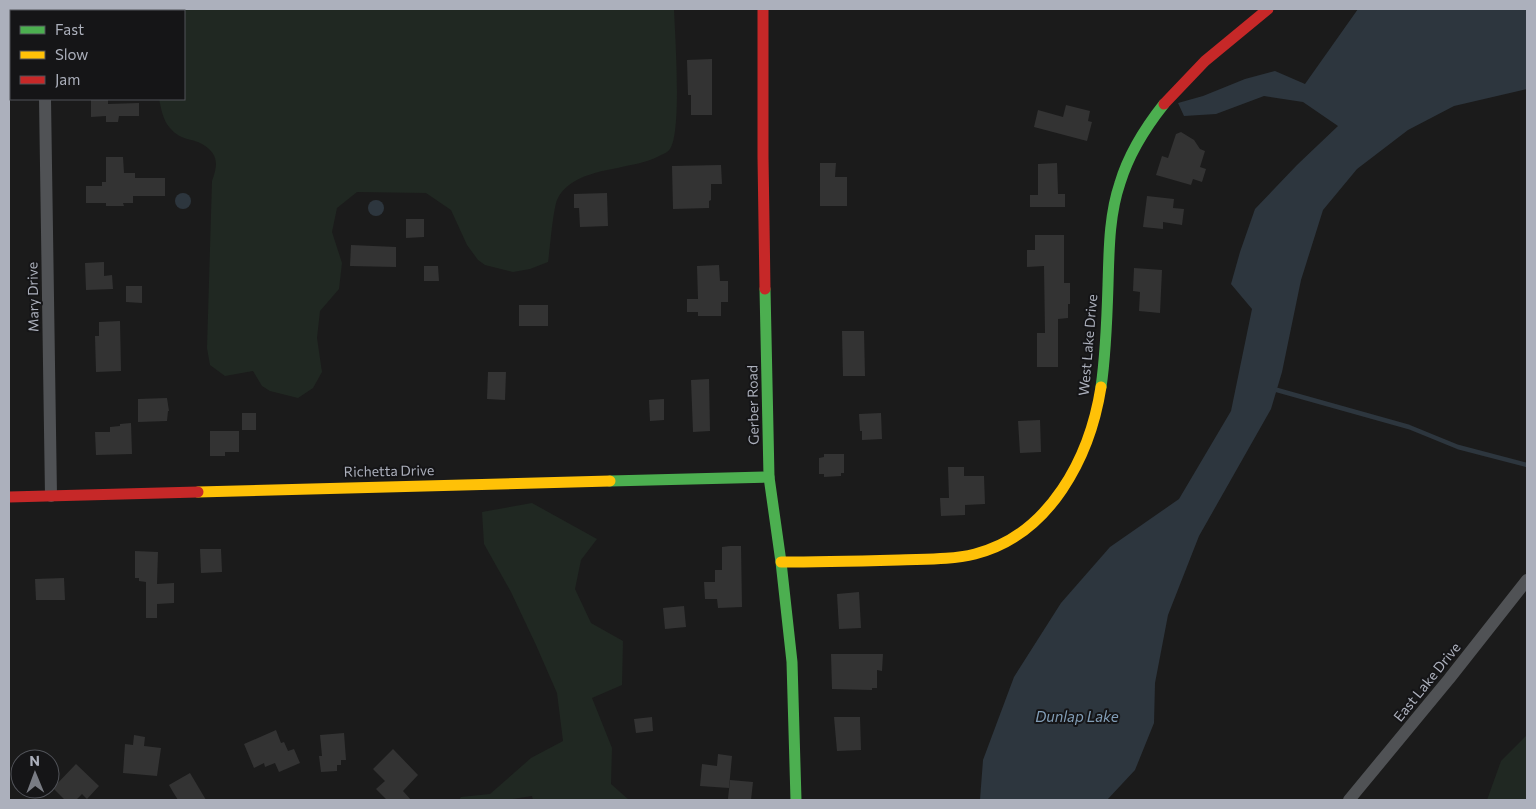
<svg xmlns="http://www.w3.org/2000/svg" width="1536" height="809" font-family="Commissioner,sans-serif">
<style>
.green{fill:#202822}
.water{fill:#2d363e}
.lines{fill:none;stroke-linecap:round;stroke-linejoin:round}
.stream{stroke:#2d363e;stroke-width:4.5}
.building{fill:#333}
.street{stroke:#505255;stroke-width:12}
.fast{stroke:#4caf50;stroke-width:11}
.slow{stroke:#ffc107;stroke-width:11}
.jam{stroke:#c62828;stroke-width:11}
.labels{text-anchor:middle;stroke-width:4;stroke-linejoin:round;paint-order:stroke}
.street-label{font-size:14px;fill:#acb0bc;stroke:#151517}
.water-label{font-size:15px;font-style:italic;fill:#829eb7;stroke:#151517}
</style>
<rect width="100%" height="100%" fill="#1b1b1b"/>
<!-- green -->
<g class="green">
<path d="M163,9h511c1,25 8,123 -4,140 -2,3 -6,5 -9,6 -30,17 -85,10 -103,43 -5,8 -8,52 -10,64l-18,7 -17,3 -28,-7 -7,-5 -11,-15 -16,-35 -25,-17 -69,-1 -20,16 -5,24 10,31 -3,26 -19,22 -3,27 5,34 -9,16 -15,10 -28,-7 -8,-5 -9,-15 -28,5 -15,-11 -3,-17 5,-167c6,-16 7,-27 -10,-37 -10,-6 -21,-3 -32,-16 -7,-7 -9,-20 -11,-29h25v-88h-21z"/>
<polygon points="532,503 597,539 581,560 575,589 591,623 623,641 622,685 592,698 612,748 611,784 629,800 533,800 532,796 506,800 459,800 461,797 490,794 531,758 563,741 557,693 536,645 511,592 484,544 482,512"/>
<polygon points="1527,735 1527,800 1487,800 1501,761"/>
</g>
<!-- water -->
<g class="water">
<polygon points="1358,9 1527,9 1527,89 1454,106 1408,130 1357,169 1323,210 1301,280 1282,372 1271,409 1199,536 1168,615 1155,683 1154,723 1135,770 1107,800 980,800 983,760 1014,677 1061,603 1110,547 1179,499 1231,411 1252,309 1231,284 1240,252 1255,209 1297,165 1338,126 1303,102 1264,96 1216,114 1184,116 1178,103 1203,96 1245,79 1275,71 1305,84"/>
<circle cx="183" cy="201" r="8"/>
<circle cx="376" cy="208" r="8"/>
</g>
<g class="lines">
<!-- stream -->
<polyline class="stream" points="1277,390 1409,427 1458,447 1527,465"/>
</g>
<!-- building -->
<g class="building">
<polygon points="712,59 712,115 691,115 691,95 688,95 687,60"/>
<polygon points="91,99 108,99 108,104 139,103 139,116 119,116 118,122 106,122 106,116 91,117"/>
<polygon points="1066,105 1090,111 1088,121 1092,122 1087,141 1034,127 1038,110 1063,117"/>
<polygon points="1181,132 1194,140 1200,149 1205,151 1200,167 1206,169 1202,182 1193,179 1191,185 1156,175 1162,156 1168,158 1176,134"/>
<polygon points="106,157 123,157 124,173 135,173 135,178 165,178 165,196 133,196 133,203 123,203 124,206 106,206 106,203 86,203 86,186 102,186 102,182 106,182"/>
<polygon points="820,163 836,163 835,177 847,177 847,206 820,206"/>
<polygon points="1057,163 1058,194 1065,194 1065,207 1030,207 1030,195 1038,195 1038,164"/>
<polygon points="721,165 722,184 711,184 711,200 709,201 709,208 673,209 672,166"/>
<polygon points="607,193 608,226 580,227 579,208 574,208 574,194"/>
<polygon points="1147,196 1174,199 1173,208 1184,209 1182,225 1163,222 1163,229 1143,227"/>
<polygon points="406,219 424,219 424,237 406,238"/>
<polygon points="1035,235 1064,235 1064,283 1070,283 1070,304 1068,304 1068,318 1058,319 1058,367 1037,367 1037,333 1045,333 1044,266 1027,267 1027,250 1035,250"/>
<polygon points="351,245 396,247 396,267 350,266"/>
<polygon points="104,262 104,276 112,275 113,289 86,290 85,263"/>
<polygon points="719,265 720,281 728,281 728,302 721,302 721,316 698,316 698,312 687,312 687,299 698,299 697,266"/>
<polygon points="424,266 438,266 439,281 424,281"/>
<polygon points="1134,268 1162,270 1160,313 1139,311 1140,292 1133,291"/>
<polygon points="126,286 142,286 142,303 126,302"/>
<rect x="519" y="305" width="29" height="21"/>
<polygon points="120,321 121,371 96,372 95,336 99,336 99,322"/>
<polygon points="842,331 864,331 865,376 843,376"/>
<polygon points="488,372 506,372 505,400 487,399"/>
<polygon points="709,379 710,431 693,432 691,380"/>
<polygon points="167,398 169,411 168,411 167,421 138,422 138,399"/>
<polygon points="664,399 664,420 650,421 649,400"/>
<rect x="242" y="413" width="14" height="17"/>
<polygon points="881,413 882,439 862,440 862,431 860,431 859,414"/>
<polygon points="1040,420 1041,452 1020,453 1018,421"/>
<polygon points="131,423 132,454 96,455 95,432 110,432 110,427 120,426 120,424"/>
<polygon points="210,431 239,431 239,452 225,452 225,456 210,456"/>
<polygon points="824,454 844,454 844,473 841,473 841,476 824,477 824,474 819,474 819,458 824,457"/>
<polygon points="948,467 964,467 964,476 984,476 985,504 965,505 965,515 941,516 940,498 949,498"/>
<polygon points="730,546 741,546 742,607 718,608 717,599 705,599 704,582 715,582 715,570 722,570 722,547"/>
<polygon points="200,549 221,549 222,572 201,573"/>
<polygon points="135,551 158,552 157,584 174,583 174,603 157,604 157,618 146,618 146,582 139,581 139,578 135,578"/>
<polygon points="64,578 65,600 36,600 35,579"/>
<polygon points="859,592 861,628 839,629 837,594"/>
<polygon points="684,606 686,627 665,629 663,608"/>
<polygon points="831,654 883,654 882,671 877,670 877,688 872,688 872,690 832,689"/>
<polygon points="652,717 653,731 636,733 634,719"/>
<polygon points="834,717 860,717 861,750 837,751"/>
<polygon points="276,730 281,743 284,742 288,751 294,749 300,763 279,772 275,763 265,767 264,763 254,768 244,744"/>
<polygon points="344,733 346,760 341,760 341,765 337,765 337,771 321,772 319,756 322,756 320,735"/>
<polygon points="134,735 145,737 144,746 161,748 157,776 123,773 125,744 133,745"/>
<polygon points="393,749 418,775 403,791 411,800 387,800 376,789 385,781 373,769"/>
<polygon points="718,754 732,756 729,788 700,786 702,764 717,766"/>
<polygon points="76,764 99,786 87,799 82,794 76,800 65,800 53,788"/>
<polygon points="190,773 206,800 178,800 173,792 169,785"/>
<polygon points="730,780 753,782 751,800 728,799"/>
</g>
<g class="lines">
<!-- street -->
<g class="street">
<polyline points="43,9 43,11"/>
<polyline points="45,99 51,496"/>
<polyline points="1349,800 1449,679 1527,580"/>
</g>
<!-- fast -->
<g class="fast">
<polyline points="765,289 769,477 781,562 792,662 796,800"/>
<path d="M1101,387c5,-34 6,-68 7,-102 1,-34 1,-70 12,-102 9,-30 25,-55 44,-79"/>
<polyline points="610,481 769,477"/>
</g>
<!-- slow -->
<g class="slow">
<polyline points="198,492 610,481"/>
<path d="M781,562c39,0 79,-1 118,-2 26,-1 52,0 76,-6 75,-19 115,-97 126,-167"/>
</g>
<!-- jam -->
<g class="jam">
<polyline points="763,9 763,157 765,289"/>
<polyline points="1164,104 1205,61 1268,9"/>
<polyline points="9,497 198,492"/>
</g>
</g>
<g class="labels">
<!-- street labels -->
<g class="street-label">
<text transform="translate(33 297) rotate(-91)" y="5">Mary Drive</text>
<text transform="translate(1088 345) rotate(-85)" y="5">West Lake Drive</text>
<text transform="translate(753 405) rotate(-91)" y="5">Gerber Road</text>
<text transform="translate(389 471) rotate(-1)" y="5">Richetta Drive</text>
<text transform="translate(1427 682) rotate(-51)" y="5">East Lake Drive</text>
</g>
<!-- water labels -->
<g class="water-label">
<text x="1077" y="722">Dunlap Lake</text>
</g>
</g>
<!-- border -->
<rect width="1536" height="809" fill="none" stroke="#acb0bc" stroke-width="20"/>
<!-- legend -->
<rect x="10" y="10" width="175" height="90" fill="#151517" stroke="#515359"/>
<rect x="20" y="26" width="25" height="8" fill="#4caf50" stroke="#515359"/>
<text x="55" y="35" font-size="15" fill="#acb0bc">Fast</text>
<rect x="20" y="51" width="25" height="8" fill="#ffc107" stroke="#515359"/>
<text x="55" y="60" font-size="15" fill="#acb0bc">Slow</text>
<rect x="20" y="76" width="25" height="8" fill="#c62828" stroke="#515359"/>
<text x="55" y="85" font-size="15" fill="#acb0bc">Jam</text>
<!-- north arrow -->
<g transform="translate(35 774) rotate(359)"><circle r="24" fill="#151517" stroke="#515359"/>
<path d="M0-4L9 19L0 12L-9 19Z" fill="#797c84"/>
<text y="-8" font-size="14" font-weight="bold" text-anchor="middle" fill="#acb0bc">N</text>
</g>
</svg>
